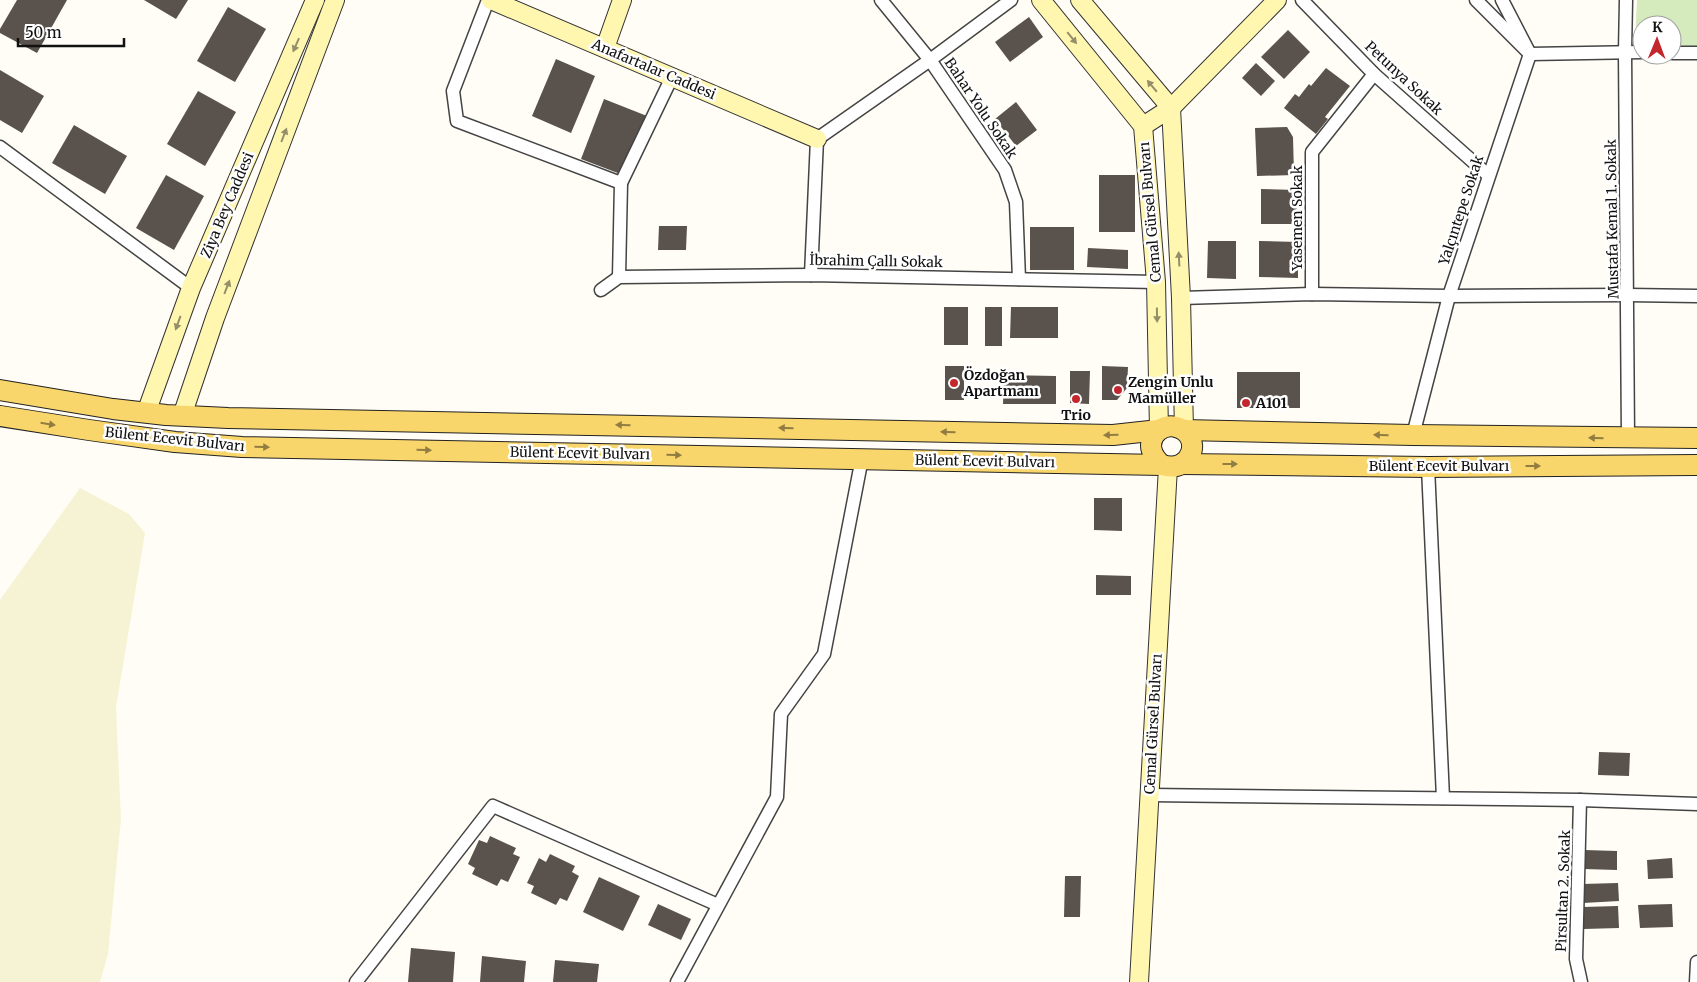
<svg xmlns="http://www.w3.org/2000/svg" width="1697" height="982" font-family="Merriweather,serif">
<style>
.farmland{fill:#f6f3d4}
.green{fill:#d5ebbd}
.building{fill:#5a524d}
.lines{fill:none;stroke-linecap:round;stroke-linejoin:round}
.street-casing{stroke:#444;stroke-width:15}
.secondary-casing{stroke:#333;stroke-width:20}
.primary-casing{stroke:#222;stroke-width:22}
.street{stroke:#fff;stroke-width:12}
.secondary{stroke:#fff6b0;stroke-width:18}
.primary{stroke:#f9d66b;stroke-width:20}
.oneway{fill:#948f68}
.oneway2{fill:#917d42}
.poi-dot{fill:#c4262e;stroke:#fff;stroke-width:2}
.labels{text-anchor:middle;stroke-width:5;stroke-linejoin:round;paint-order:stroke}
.street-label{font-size:14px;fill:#111;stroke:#fff}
.poi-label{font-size:14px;font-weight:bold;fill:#111;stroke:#fff;text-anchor:start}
</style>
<rect width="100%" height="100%" fill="#fffdf5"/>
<!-- farmland -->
<polygon class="farmland" points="80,488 129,514 145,533 116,707 121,819 108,954 100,982 0,982 0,600"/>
<!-- green -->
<path class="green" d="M1637,0h60v47l-25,1v-23h-30v19c-9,-11 -5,-31 -5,-44z"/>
<!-- building -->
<g class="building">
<polygon points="17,0 67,0 37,53 0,33 0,29"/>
<polygon points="144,0 188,0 176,19"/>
<polygon points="228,7 266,29 235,82 197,61"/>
<polygon points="1029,17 1043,37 1010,62 995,42"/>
<polygon points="1288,30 1310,52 1284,79 1261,57"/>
<polygon points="556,59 595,76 571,133 532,116"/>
<polygon points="1256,63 1275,81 1261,96 1242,78"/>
<polygon points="1326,68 1350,86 1325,117 1328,119 1316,134 1284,108 1295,94 1299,97 1309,84 1311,86"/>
<polygon points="0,70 44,96 22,133 0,120"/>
<polygon points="198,91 236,112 205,166 167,144"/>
<polygon points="604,99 647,116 623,175 581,159"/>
<polygon points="1016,102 1037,130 1016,146 995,119"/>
<polygon points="74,125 127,156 105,194 52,163"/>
<polygon points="1287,127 1293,137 1294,175 1257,176 1255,128"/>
<polygon points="166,175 204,196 174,250 136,228"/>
<rect x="1099" y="175" width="36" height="57"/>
<polygon points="1261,189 1297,190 1296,224 1261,224"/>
<polygon points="659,226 687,226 686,250 658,250"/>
<rect x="1030" y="227" width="44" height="43"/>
<polygon points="1208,241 1236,241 1236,279 1207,278"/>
<polygon points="1259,241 1298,242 1298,278 1259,277"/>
<polygon points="1088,248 1128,250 1128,269 1087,267"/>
<rect x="944" y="307" width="24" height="38"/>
<rect x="985" y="307" width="17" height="39"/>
<polygon points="1011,307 1058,307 1058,338 1010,338"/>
<rect x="945" y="366" width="19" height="34"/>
<polygon points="1102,366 1128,367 1127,388 1117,400 1102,400"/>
<polygon points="1070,371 1090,371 1089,404 1070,403"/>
<rect x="1237" y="372" width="63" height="36"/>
<polygon points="1004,375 1056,376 1056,404 1003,404"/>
<polygon points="1094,498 1122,498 1122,531 1094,530"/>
<polygon points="1096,575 1131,576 1131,595 1096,595"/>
<polygon points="1599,752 1630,753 1629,776 1598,775"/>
<polygon points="490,836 516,848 513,854 520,857 508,882 501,879 497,886 472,874 475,868 468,864 479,840 487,843"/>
<polygon points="1584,850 1617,851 1617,870 1584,869"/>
<polygon points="550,854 575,866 572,872 579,876 567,901 560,898 556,905 531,893 534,886 527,883 539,858 546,862"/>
<polygon points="1672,858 1673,878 1648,879 1647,860"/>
<polygon points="1065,876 1081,876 1080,917 1064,917"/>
<polygon points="599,877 640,896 623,931 583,912"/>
<polygon points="1618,883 1619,901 1583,903 1582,884"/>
<polygon points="658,904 691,919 681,940 648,925"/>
<polygon points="1672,904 1673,927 1640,928 1638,905"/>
<polygon points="1618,906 1619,928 1584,929 1583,907"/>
<polygon points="411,948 455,952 453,982 408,982"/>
<polygon points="482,956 526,961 524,982 480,982"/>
<polygon points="555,960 599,964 597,982 553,982"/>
</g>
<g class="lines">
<!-- street casing -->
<g class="street-casing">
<g id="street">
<polyline points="488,0 453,91 457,121 621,183"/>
<polyline points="881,0 930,60 1005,170 1016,202 1019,279"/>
<polyline points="1302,0 1374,74 1488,175"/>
<polyline points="1476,0 1530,54 1642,52"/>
<polyline points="1626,0 1625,52 1628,438"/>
<polyline points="1672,53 1697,53"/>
<polyline points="0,147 191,288"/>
<polyline points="811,275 817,139 930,60 1011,0"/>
<polyline points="619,277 621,183 672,77"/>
<polyline points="601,290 619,277 811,275 1156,282"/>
<polyline points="1312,294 1312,152 1374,74"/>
<polyline points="1181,298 1312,294 1449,296 1628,295 1697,296"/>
<polyline points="1413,435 1449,296 1530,54 1502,0"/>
<polyline points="1428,467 1443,798"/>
<polyline points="1149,795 1580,800 1697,804"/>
<polyline points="1580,800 1576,959 1581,982"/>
<polyline points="356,982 493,806 718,905"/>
<polyline points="677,982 777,797 781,714 824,654 862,458"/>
<polyline points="1696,982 1697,962"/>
</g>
</g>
<!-- secondary casing -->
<g class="secondary-casing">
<g id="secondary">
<polyline points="491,0 817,139"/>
<polyline points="1041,0 1143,126 1156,282 1159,430"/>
<polyline points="1080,0 1171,108 1181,298 1184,430"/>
<polyline points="605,48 622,0"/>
<polyline points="1143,126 1171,108 1277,0"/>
<polyline points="146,413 191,288 315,0"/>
<polyline points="182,416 215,318 335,0"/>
<polyline points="1139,982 1168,467"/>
</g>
</g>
<!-- primary casing -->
<g class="primary-casing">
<g id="primary">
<polyline points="0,390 113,409 166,415 228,418 1113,435 1159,430"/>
<path d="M0,416l89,14 86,12 67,5 920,18c31,10 42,-31 14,-38 -7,-2 -13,0 -18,4 -12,11 -7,25 4,34"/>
<polyline points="1184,430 1413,435 1697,438"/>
<polyline points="1182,464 1428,467 1697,465"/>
</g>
</g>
<!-- street -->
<use href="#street" class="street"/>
<!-- secondary -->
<use href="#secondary" class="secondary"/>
<!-- primary -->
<use href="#primary" class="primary"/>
</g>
<!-- one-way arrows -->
<defs><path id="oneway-solid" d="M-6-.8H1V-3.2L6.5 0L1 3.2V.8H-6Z" transform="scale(1.25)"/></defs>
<g class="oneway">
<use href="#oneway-solid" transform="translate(1072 38) rotate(51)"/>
<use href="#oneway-solid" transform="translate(296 45) rotate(114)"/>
<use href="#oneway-solid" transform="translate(1152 86) rotate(-130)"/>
<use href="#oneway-solid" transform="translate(284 135) rotate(-69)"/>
<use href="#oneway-solid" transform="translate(1179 259) rotate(-93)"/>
<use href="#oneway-solid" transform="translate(227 287) rotate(-69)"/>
<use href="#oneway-solid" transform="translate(1157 315) rotate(89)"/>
<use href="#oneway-solid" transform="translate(178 323) rotate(110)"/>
</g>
<g class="oneway2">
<use href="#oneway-solid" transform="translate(48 424) rotate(9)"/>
<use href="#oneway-solid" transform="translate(623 425) rotate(-179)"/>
<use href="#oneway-solid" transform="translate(786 428) rotate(-179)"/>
<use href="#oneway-solid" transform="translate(948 432) rotate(-179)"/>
<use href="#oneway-solid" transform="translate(1111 435) rotate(178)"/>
<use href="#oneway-solid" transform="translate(1381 435) rotate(-179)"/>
<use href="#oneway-solid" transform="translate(1596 438) rotate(-179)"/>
<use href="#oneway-solid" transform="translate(262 447) rotate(1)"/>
<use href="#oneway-solid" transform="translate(424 450) rotate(1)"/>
<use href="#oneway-solid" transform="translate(674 455) rotate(1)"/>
<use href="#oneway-solid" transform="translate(1230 464)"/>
<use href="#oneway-solid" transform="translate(1533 466)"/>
</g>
<!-- markers -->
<g class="poi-dot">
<circle cx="954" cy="383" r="5"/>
<circle cx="1118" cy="390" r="5"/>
<circle cx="1076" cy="399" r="5"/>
<circle cx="1246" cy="403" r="5"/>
</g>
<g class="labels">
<!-- street labels -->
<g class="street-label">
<text transform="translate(654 69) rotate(23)" y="5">Anafartalar Caddesi</text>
<text transform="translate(1404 78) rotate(43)" y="5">Petunya Sokak</text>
<text transform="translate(981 108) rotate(56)" y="5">Bahar Yolu Sokak</text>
<text transform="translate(227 205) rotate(-67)" y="5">Ziya Bey Caddesi</text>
<text transform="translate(1461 210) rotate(-72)" y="5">Yalçıntepe Sokak</text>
<text transform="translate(1150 212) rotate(-95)" y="5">Cemal Gürsel Bulvarı</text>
<text transform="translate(1297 218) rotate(-90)" y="5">Yasemen Sokak</text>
<text transform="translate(1612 219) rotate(-91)" y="5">Mustafa Kemal 1. Sokak</text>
<text transform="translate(876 261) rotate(1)" y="5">İbrahim Çallı Sokak</text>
<text transform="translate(175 439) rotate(6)" y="5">Bülent Ecevit Bulvarı</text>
<text transform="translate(580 453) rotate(1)" y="5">Bülent Ecevit Bulvarı</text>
<text transform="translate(985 461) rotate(1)" y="5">Bülent Ecevit Bulvarı</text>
<text x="1439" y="471">Bülent Ecevit Bulvarı</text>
<text transform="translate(1153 724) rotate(-87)" y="5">Cemal Gürsel Bulvarı</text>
<text transform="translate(1563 891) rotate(-88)" y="5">Pirsultan 2. Sokak</text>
</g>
<!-- poi labels -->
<g class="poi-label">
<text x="964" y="380">Özdoğan<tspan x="964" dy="16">Apartmanı</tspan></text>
<text x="1128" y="387">Zengin Unlu<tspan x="1128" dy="16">Mamüller</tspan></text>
<text x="1256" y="408">A101</text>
<text x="1076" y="420" text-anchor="middle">Trio</text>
</g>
</g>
<!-- north arrow -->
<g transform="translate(1657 40) rotate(1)"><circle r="24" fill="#ffffff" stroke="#a0a0a0"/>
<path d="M0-4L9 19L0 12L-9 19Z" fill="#c4262e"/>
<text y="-8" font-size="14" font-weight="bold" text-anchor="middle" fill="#111111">K</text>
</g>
<!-- scale -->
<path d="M18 38v8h106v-8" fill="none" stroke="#111111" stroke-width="2.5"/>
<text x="25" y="38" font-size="15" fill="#111111" stroke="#ffffff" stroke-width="4" paint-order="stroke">50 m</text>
</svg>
